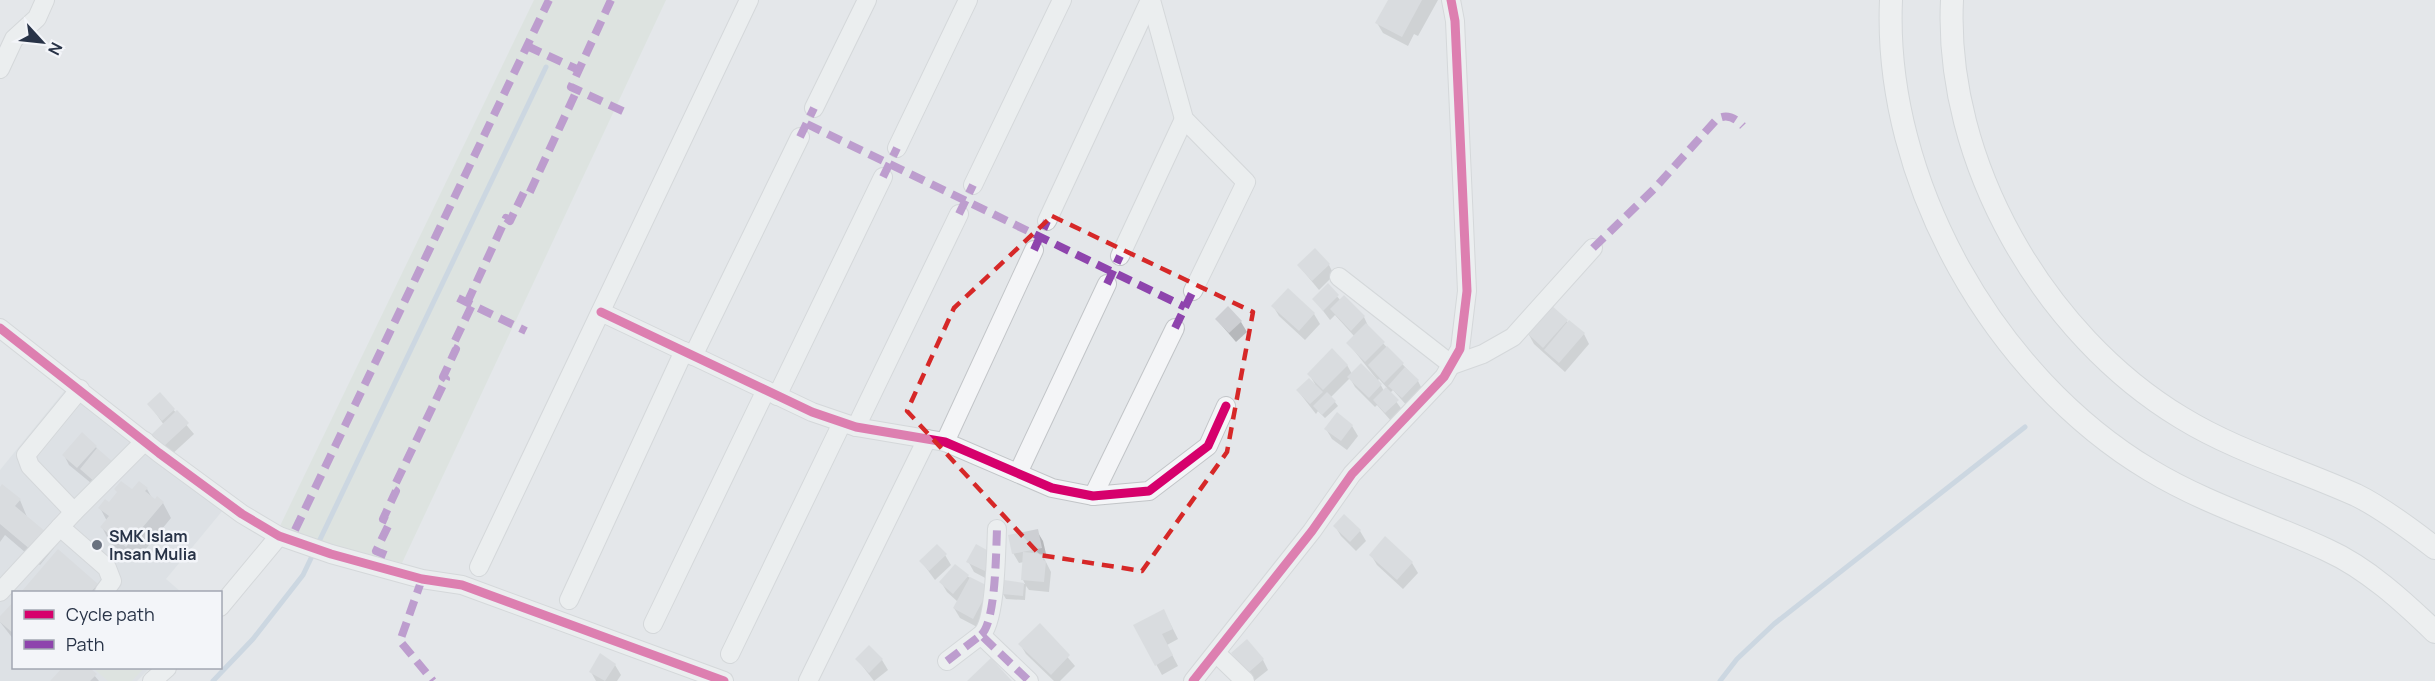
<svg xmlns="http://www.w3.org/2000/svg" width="2435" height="681" font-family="Manrope,sans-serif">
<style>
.built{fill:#d5dae1}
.green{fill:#d4ded5}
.shadow{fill:#0003;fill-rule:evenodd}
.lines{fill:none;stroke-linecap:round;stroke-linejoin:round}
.stream{stroke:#b0c3d8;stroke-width:5}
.building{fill:#cdcfd3}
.minor-casing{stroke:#c2c5c8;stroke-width:20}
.major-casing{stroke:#c0c4c8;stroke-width:24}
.minor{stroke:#f4f5f7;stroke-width:18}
.major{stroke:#f8f8f8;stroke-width:22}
.quiet{stroke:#8e44ad;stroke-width:8;stroke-dasharray:15 8;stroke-linecap:butt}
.cycleway-casing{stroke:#f3f5f9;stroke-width:13}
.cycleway{stroke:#d6006c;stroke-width:9}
.marked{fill:none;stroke:#d62828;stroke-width:4.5;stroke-dasharray:12 8;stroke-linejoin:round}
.poi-dot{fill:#6a7280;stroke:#f3f5f9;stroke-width:2}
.labels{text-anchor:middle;stroke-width:5;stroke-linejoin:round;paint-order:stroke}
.poi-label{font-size:16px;font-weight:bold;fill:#283347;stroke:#f3f5f9;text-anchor:start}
</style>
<rect width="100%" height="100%" fill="#e4e7ea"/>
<!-- built -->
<polygon class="built" points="66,389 162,467 223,510 166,579 181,592 14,592 14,668 150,668 137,681 0,681 0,470"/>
<!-- green -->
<g class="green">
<polygon points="534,0 666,0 402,563 296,535 280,526"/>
<polygon points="93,668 144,668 132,681 108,681"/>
</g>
<!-- shadow -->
<g class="shadow">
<polygon points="1390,0 1438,0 1418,36 1414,34 1408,46 1383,33 1377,23"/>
<polygon points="1329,265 1334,275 1319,290 1299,266"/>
<path d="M1328,286l13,15 3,-4 20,20 5,11 49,53 5,10 -15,16 -15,-17 -3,3 13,18 -11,11 -15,-17 -2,2 -20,-20 -5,-9 -19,19 7,9 -13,12 -7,-7 -2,3 -18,-23 17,-7 -6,-10 38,-9 5,9 27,8 -31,-39 6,-7 -19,-21 -5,5 -16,-21zM1379,379l8,9 -3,3 -6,-11z"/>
<polygon points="1273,306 1314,314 1320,324 1305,340 1279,316"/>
<polygon points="1217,320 1241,322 1247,332 1236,342"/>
<polygon points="1566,321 1584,334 1589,344 1565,372 1534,344 1528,333"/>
<polygon points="160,394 194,434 170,456 159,445 164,425 149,404"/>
<polygon points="1352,426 1358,436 1347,450 1332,439 1326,429"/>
<polygon points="96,447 99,452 102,492 69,465 64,455"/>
<polygon points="0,489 20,500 27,517 45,533 54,548 40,565 5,535 0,542"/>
<polygon points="147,489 153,500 163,503 171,518 135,562 110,543 102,527 107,521 100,508 132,491"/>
<polygon points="1344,516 1360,531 1366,541 1356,551 1341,536 1335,526"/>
<polygon points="1037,531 1043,541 1047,558 1044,558 1051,572 1049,592 1029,590 1026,586 1025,600 1006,599 1003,594 1005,582 1025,584 1023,580 1024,562 1019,563 1013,553"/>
<polygon points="58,551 97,585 101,592 23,592"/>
<polygon points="945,555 951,565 935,580 921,561"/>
<polygon points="993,555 991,581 974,572 968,561"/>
<polygon points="1371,555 1412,563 1418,573 1403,589 1377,565"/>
<polygon points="967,576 989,589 979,628 960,618 954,608 958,602 947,592 941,582"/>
<polygon points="14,603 14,640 0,622"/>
<polygon points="1169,621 1178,639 1167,645 1178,666 1162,675 1135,626"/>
<polygon points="1040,625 1075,666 1060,681 1054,681 1026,654 1020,644"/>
<polygon points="1233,653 1263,660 1268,670 1254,681"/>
<polygon points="857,659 882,660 888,670 874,681"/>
<polygon points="615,665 621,675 617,681 596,681 591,672"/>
<polygon points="64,668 88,668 99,681 52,681"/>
</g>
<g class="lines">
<!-- stream -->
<g class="stream">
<polyline points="213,681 253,639 303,575 546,67"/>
<polyline points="1720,681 1737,659 1774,624 2025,427"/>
</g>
</g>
<!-- building -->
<g class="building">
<polygon points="1388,0 1422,0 1402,37 1375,23"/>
<polygon points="1315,248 1330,264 1312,281 1297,265"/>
<polygon points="1328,283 1339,295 1323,311 1312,299"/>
<polygon points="1288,288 1315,313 1299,331 1271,306"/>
<polygon points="1344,295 1365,316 1351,331 1330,309"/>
<polygon points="1551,305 1568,320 1543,348 1527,333"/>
<polygon points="1228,306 1242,321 1229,333 1215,319"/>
<polygon points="1569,320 1585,333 1559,363 1544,350"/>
<polygon points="1366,323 1385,342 1365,362 1346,343"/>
<polygon points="1387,346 1404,363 1384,383 1368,365"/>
<polygon points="1332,348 1348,365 1323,390 1307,374"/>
<polygon points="1361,363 1382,384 1369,398 1347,377"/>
<polygon points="1405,367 1419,380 1402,398 1388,386"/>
<polygon points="1309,378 1323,392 1310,404 1296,390"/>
<polygon points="1386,387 1399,400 1385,413 1373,400"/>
<polygon points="160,392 175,409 162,421 147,404"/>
<polygon points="1327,392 1336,401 1322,415 1313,406"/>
<polygon points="177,410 189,423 163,447 151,435"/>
<polygon points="1337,412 1353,425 1341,441 1324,429"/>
<polygon points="82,432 97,446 77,468 62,455"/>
<polygon points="97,448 113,462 96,483 80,469"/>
<polygon points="121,481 132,489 139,481 148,488 145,491 155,499 157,496 164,502 126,547 100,527 109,516 98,508 105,499 109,502 117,492 114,489"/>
<polygon points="2,484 21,499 15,506 46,532 31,550 0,524 0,487"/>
<polygon points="1344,514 1361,530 1350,542 1333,526"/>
<polygon points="1038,529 1042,548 1012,554 1008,535"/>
<polygon points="1385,536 1413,562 1397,580 1369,555"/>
<polygon points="937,544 947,554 929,571 919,561"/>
<polygon points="976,544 994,554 985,571 966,562"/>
<polygon points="58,549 98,584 91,592 21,592"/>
<polygon points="1023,552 1043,554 1043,560 1046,561 1044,582 1021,580"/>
<polygon points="955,564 969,575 953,594 939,582"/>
<polygon points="970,577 990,587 973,619 953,608"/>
<polygon points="1004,580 1024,583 1023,596 1002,594"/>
<polygon points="14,601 14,634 0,622 0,616"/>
<polygon points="1164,609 1173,629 1162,634 1173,655 1155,666 1133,625"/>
<polygon points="1040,623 1070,655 1051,675 1018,644"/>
<polygon points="1247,639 1264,659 1248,673 1231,653"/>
<polygon points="869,645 883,659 869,673 855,659"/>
<polygon points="600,653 616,664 605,681 589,672"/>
<polygon points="991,658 1012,681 967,681"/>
<polygon points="62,668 90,668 97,674 90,681 50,681"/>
</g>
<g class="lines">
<!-- minor casing -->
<g class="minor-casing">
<g id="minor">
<polyline points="1151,0 1184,119 1246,182 1193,291"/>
<polyline points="0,69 14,39 37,18 45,0"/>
<polyline points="814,108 867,0"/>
<polyline points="897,148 968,0"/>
<polyline points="973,185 1062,0"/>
<polyline points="1047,221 1150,0"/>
<polyline points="1120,256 1184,119"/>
<polyline points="1339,277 1452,365 1483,354 1513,337 1593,248"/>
<polyline points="601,312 812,412 856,427 945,442 1052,488 1093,496 1149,491 1208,446 1226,406"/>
<polyline points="0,328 159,453 242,514 279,536 331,554 422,579 462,585 724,681"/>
<polyline points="693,356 800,137"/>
<polyline points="777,396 883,177"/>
<polyline points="856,427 959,214"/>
<polyline points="945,442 1034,250"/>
<polyline points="1018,473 1107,284"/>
<polyline points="1093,496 1175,328"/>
<polyline points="74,512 30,466 26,455 80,389"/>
<polyline points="60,527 107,568 112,581 104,592"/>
<polyline points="479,567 749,0"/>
<polyline points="0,592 74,512 145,441"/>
<polyline points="569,600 684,351"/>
<polyline points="220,607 279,536"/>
<polyline points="653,624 766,390"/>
<path d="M981,635c15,-13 15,-85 16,-106"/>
<polyline points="1216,653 1245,681"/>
<polyline points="730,654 842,423"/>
<polyline points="947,661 981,635 1029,681"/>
<polyline points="152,681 167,668"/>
<polyline points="808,681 927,439"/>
<polyline points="1193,681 1312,531 1352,474 1444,377 1460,349 1467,291 1455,21 1451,0"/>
</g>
</g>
<!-- major casing -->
<g class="major-casing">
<g id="major">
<path d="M1891,0c-8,182 104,377 259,470 56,34 119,53 177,80 40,18 77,52 108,82"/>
<path d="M1952,0c-8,162 92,335 230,418 54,33 116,51 174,77 25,12 57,36 79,53"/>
</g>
</g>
<!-- minor -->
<use href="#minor" class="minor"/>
<!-- major -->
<use href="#major" class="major"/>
<!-- quiet -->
<g class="quiet">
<polyline points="611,0 571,87 627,113"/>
<polyline points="527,46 579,70"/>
<polyline points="807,124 1185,307"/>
<polyline points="800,137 814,108"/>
<polyline points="883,177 897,148"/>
<polyline points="959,214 973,185"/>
<path d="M1593,248l62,-60 62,-69c11,-6 19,0 26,7"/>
<polyline points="1034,250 1047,221"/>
<polyline points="1107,284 1120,256"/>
<polyline points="458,298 526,331"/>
<polyline points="467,303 506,218 510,221 524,192 529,194 577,90"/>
<polyline points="1175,328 1193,291"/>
<polyline points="295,530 549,0"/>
<polyline points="386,555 376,551 390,522 383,519 396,491 393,489 446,379 443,377 456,349 452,347 472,305"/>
<polyline points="422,579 400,641 433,681"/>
<path d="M981,635c15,-13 15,-85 16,-106"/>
<polyline points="947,661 981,635 1029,681"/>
</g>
<!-- cycleway casing -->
<g class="cycleway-casing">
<g id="cycleway">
<polyline points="601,312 812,412 856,427 945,442 1052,488 1093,496 1149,491 1208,446 1226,406"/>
<polyline points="0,328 159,453 242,514 279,536 331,554 422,579 462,585 724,681"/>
<polyline points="1193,681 1312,531 1352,474 1444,377 1460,349 1467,291 1455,21 1451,0"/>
</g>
</g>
<!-- cycleway -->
<use href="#cycleway" class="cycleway"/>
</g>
<!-- marked area -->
<path d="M0 0H2435V681H0ZM1052,216l201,96 -26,140 -85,119 -102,-16 -133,-144 47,-103z" fill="#e4e7ea" fill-opacity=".55" fill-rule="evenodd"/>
<path class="marked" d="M1052,216l201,96 -26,140 -85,119 -102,-16 -133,-144 47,-103z"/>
<!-- markers -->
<circle class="poi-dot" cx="97" cy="545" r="6"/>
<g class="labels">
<!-- poi labels -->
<g class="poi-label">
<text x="109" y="542">SMK Islam<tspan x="109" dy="18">Insan Mulia</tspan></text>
</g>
</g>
<!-- legend -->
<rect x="12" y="591" width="210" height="78" fill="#f3f5f9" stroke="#a2a7b2" stroke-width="1.5"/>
<rect x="24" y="610" width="30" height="9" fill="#d6006c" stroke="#a2a7b2" stroke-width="1.5"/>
<text x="66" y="621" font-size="18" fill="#283347">Cycle path</text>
<rect x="24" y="640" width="30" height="9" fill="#8e44ad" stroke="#a2a7b2" stroke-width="1.5"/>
<text x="66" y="651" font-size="18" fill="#283347">Path</text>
<!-- north arrow -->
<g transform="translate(42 42) rotate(117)" stroke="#f3f5f9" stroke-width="4.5" paint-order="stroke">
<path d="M0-4.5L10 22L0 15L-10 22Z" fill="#283347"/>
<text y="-9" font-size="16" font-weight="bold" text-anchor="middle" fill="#283347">N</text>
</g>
</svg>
